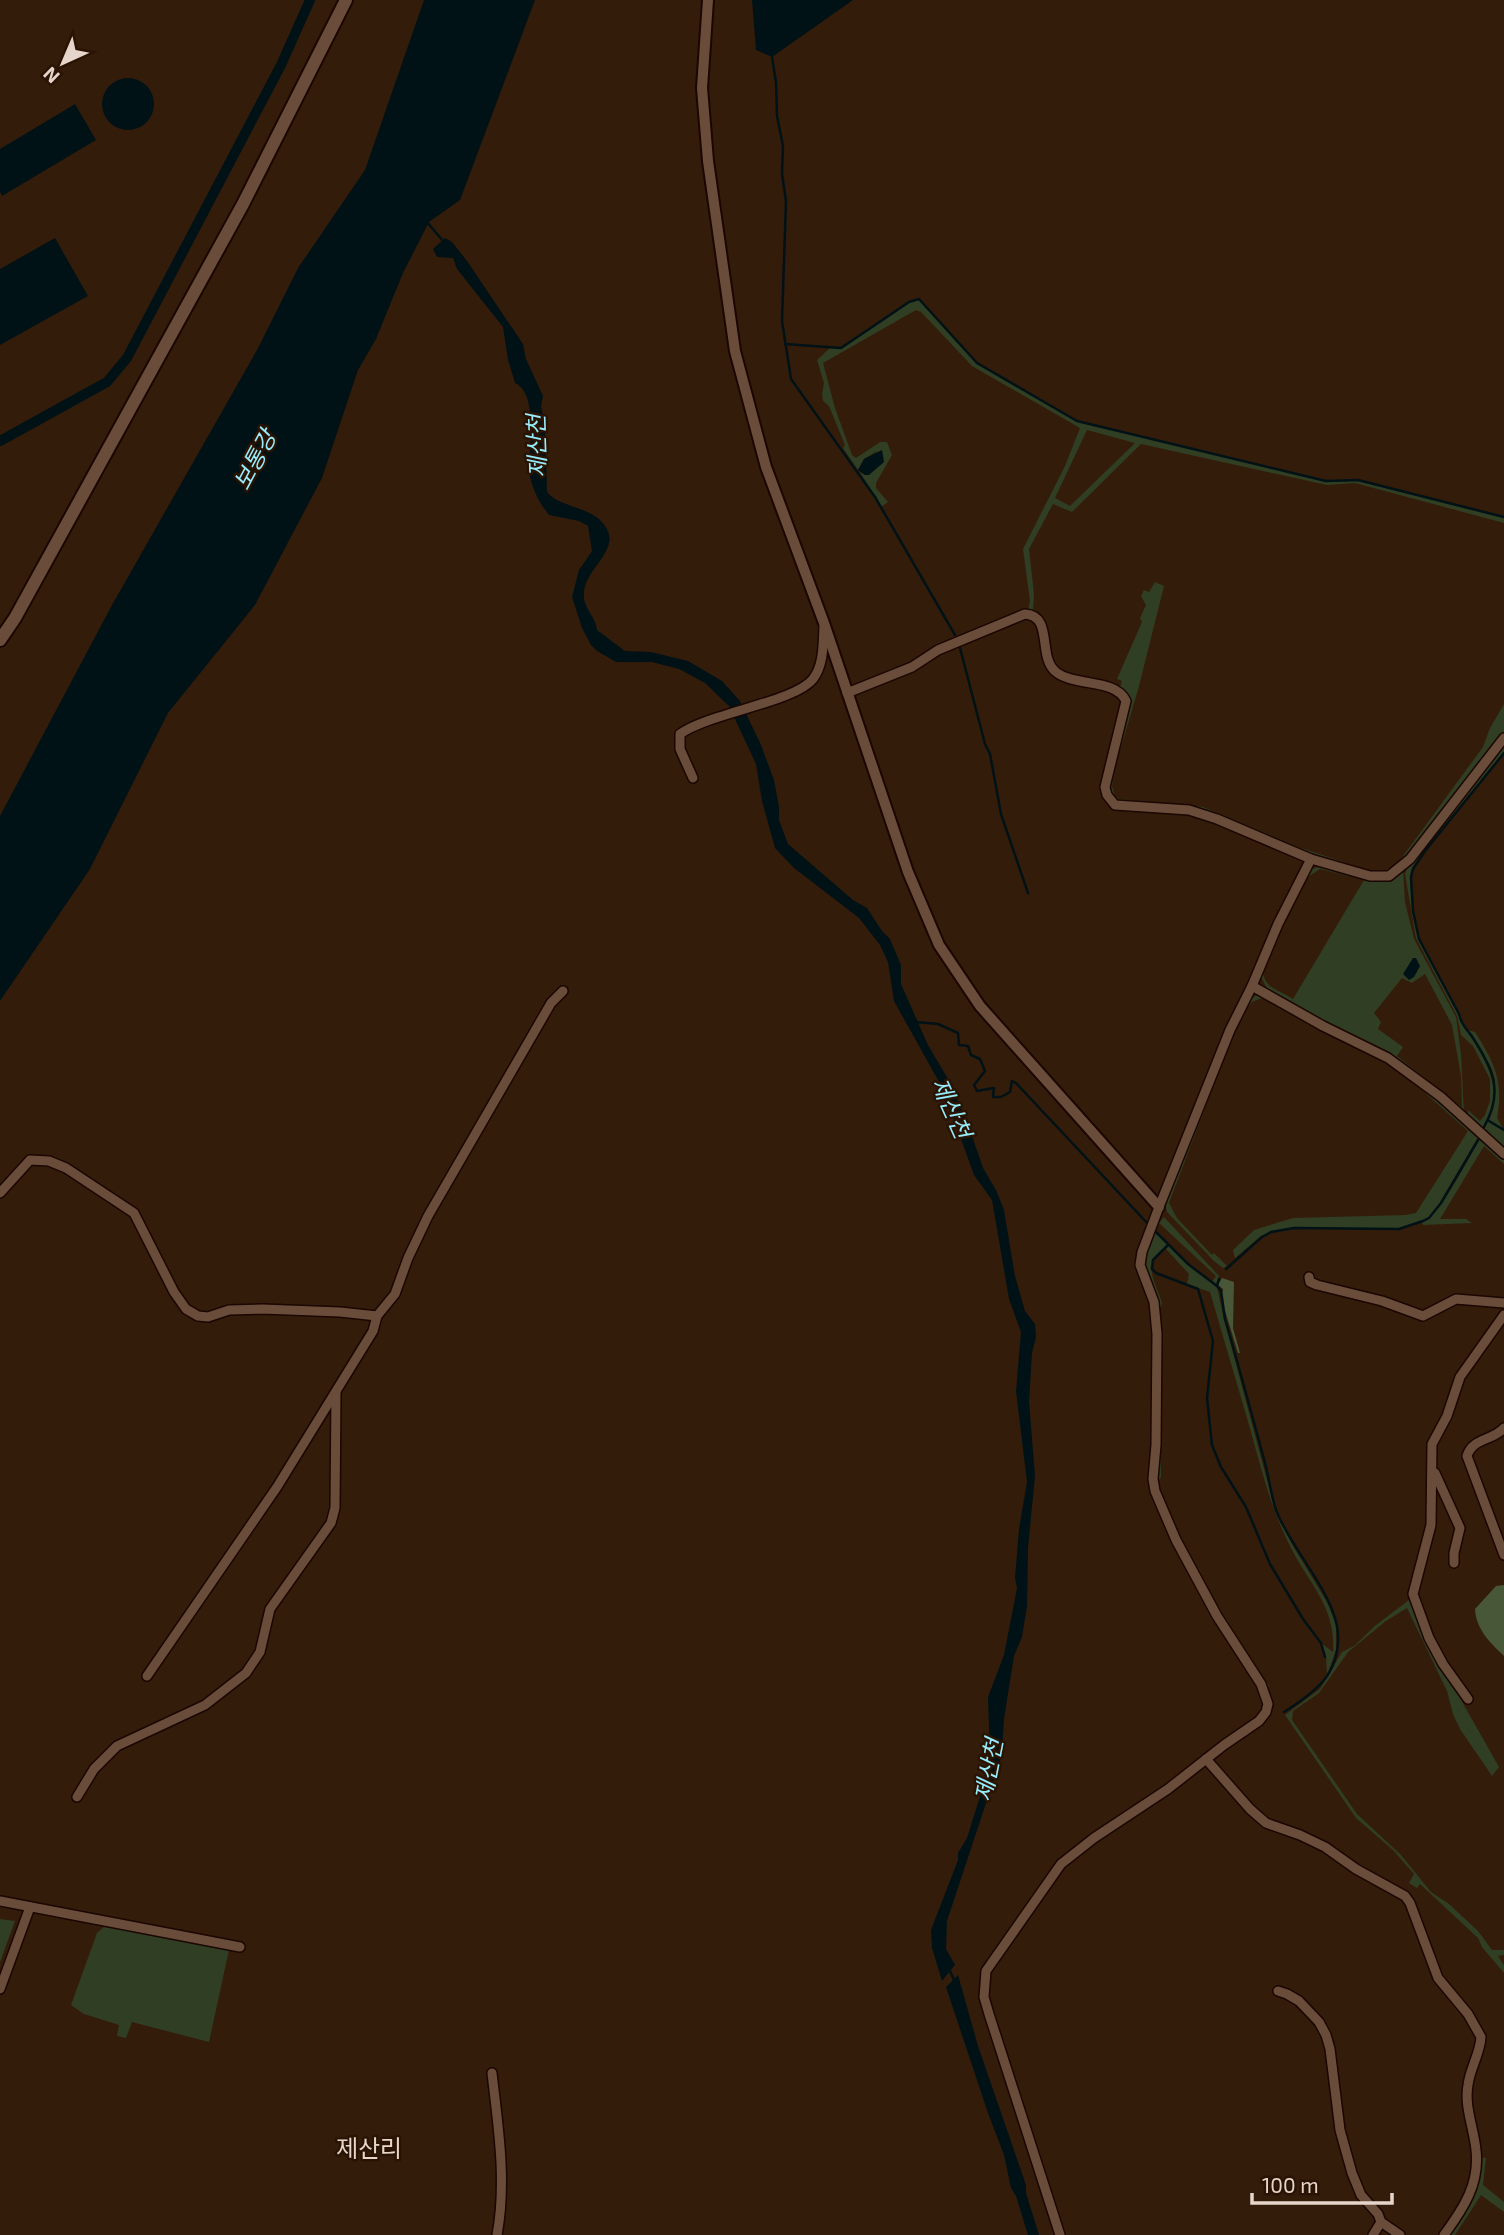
<svg xmlns="http://www.w3.org/2000/svg" width="1504" height="2235" font-family="'Exo 2','Noto Sans KR',sans-serif">
<style>
.green{fill:#303e23;fill-rule:evenodd}
.forest{fill:#475737}
.water{fill:#001216}
.lines{fill:none;stroke-linecap:round;stroke-linejoin:round}
.stream{stroke:#001216;stroke-width:2.5}
.canal{stroke:#001216;stroke-width:10}
.minor-casing{stroke:#1b0600;stroke-width:12}
.tertiary-casing{stroke:#1b0600;stroke-width:14}
.secondary-casing{stroke:#1b0600;stroke-width:16}
.minor{stroke:#694d3a;stroke-width:9}
.tertiary{stroke:#694d3a;stroke-width:10}
.secondary{stroke:#694d3a;stroke-width:12}
.labels{text-anchor:middle;stroke-width:5;stroke-linejoin:round;paint-order:stroke}
.water-label{font-size:23px;font-style:italic;fill:#97ecfc;stroke:#2a1302}
.quarter-label{font-size:24px;fill:#e6d5ca;stroke:#2a1302}
</style>
<rect width="100%" height="100%" fill="#341c0a"/>
<!-- green -->
<g class="green">
<path d="M915,299h3l59,65 100,57 249,61 32,-1 146,37v5l-149,-40 -28,2 -186,-41 -69,68 -19,-8 -24,45 5,45 -1,17 -5,-1 2,-9 -7,-52 42,-83 15,-38 -108,-62 -51,-54 -5,-2 -93,53 12,45 17,47 4,3 24,-16h7l5,13 -16,28v5l12,14 -7,5 -21,-35 5,3 12,-24 -13,8 -6,11 -15,-22 2,-3 -16,-39 -6,-5 -1,-7 2,-11 -7,-23 13,-12 11,1zM1087,430l48,13 -65,63 -15,-8z"/>
<polygon points="1155,582 1164,586 1139,686 1117,761 1112,786 1115,796 1119,799 1203,807 1301,848 1368,870 1386,870 1398,863 1483,747 1490,728 1504,704 1504,734 1406,859 1393,871 1375,875 1312,856 1211,815 1122,805 1109,797 1110,768 1126,706 1119,690 1122,681 1117,679 1142,622 1140,618 1146,605 1141,596 1144,590 1149,592"/>
<path d="M1504,742v10l-80,98 -12,18 -2,9 2,34 7,28 40,75c2,11 7,15 13,24 20,32 31,53 12,89l4,-6 16,10v17l-36,-32v-6l12,11 5,-6 5,-14v-22l-17,-33 -12,-11 -4,-19 -41,-78 -11,-64 3,-9z"/>
<path d="M1320,866l47,12 36,-9 2,33 9,37 42,78 5,37 3,60 -85,-65 -68,-34 -45,-28 -6,-13 2,-12 48,-92zM1320,869l44,11 -71,119c-16,-10 -31,-11 -30,-32l35,-74 10,-16zM1425,974l27,51 9,51 1,31 -65,-51 6,-9 -25,-18 3,-7 -7,-9 28,-35 10,5z"/>
<polygon points="1263,995 1377,1055 1423,1086 1479,1136 1440,1203 1429,1217 1423,1220 1399,1228 1294,1228 1271,1232 1261,1236 1235,1258 1233,1250 1254,1230 1293,1218 1406,1215 1416,1213 1468,1131 1406,1076 1376,1057 1312,1025 1294,1012 1262,998 1252,1002 1240,1016 1169,1203 1177,1218 1212,1255 1214,1253 1227,1266 1223,1268 1214,1261 1167,1212 1165,1205 1171,1187 1245,1003 1255,996"/>
<path d="M1467,1030l8,2c19,30 29,49 22,86l7,12 -15,-10 6,-20v-20l-3,-11 -20,-35z"/>
<path d="M1480,1139l24,21v4l-20,-18 -44,73h26l6,4 -49,2 -1,-2c20,-11 45,-63 58,-84z"/>
<polygon points="1164,1217 1219,1276 1216,1285 1212,1281 1216,1277 1215,1275 1159,1223"/>
<path d="M1154,1230l14,15c-26,22 -15,30 -6,58l-2,6 1,168 -4,6 9,27 42,81 61,95 -2,2 -50,-76 -60,-123 -3,-10 4,-28 3,-96 -3,-50 -11,-29 -3,-15z"/>
<path d="M1168,1245l20,20 29,22 7,32 51,191 18,36 34,56 9,22v26l-9,25 -1,-19 -5,-13 12,9c3,-44 -22,-66 -41,-102 -21,-40 -31,-82 -43,-125 -13,-44 -26,-89 -39,-133l-23,-8 2,-10 -23,-25z"/>
<polygon points="1409,1600 1427,1640 1499,1767 1492,1776 1460,1729 1453,1714 1447,1691 1407,1608 1386,1621 1348,1652 1319,1693 1293,1711 1292,1720 1357,1814 1401,1855 1431,1892 1449,1904 1478,1931 1492,1950 1504,1950 1504,1955 1498,1956 1504,1965 1504,1973 1482,1947 1478,1938 1420,1884 1417,1888 1409,1883 1414,1874 1393,1850 1356,1818 1285,1715 1320,1689 1342,1652 1354,1646 1376,1625"/>
<polygon points="0,1919 15,1921 0,1962"/>
<polygon points="105,1926 229,1950 209,2042 132,2022 126,2038 117,2036 119,2025 84,2014 71,2005 97,1933"/>
<polygon points="1480,2157 1486,2158 1483,2185 1504,2202 1504,2212 1481,2195 1455,2235 1450,2235 1477,2189"/>
</g>
<!-- forest -->
<g class="forest">
<polygon points="1222,1278 1234,1282 1233,1328 1240,1353 1238,1353 1221,1298 1223,1289 1218,1285"/>
<path d="M1504,1585v71c-14,-13 -28,-27 -29,-47l21,-23z"/>
</g>
<!-- water -->
<g class="water">
<polygon points="424,0 535,0 460,200 429,222 403,273 376,339 358,370 322,478 255,605 168,713 90,869 0,1001 0,816 112,605 257,350 298,268 365,170"/>
<polygon points="752,0 853,0 772,57 756,50"/>
<circle cx="128" cy="104" r="26"/>
<polygon points="75,104 96,140 2,196 0,192 0,149"/>
<polygon points="55,238 88,296 0,345 0,269"/>
<path d="M445,238l7,4 15,19 56,83 3,15 17,37 -2,10 4,19 2,67c9,13 38,15 52,27 29,27 -11,45 -15,72 -2,18 12,24 13,39l28,21 26,1 37,9 34,20 18,20 21,44 13,35 5,27v13l9,24 65,56 14,8 15,23 8,8 11,26v19l4,9 23,52 23,39 19,46 13,38 13,22 8,20 11,66 10,35 10,13 1,13 -4,16 -3,48 6,75 -7,72 -1,58 -5,31 -8,19 -10,63 -2,36 -55,166 -1,28 9,16 -13,16 -10,-33 -1,-18 27,-70v-7l9,-15 20,-64 3,-17 -2,-60 16,-42 13,-67 -2,-10 4,-49 8,-47 -11,-91 5,-59 -12,-33 -17,-99 -18,-25 -31,-86 -49,-88 -6,-39 -8,-17 -21,-27 -65,-50 -19,-20 -13,-47 -6,-37 -27,-58 -24,-23 -26,-14 -27,-7h-36l-19,-11 -6,-6 -9,-17 -10,-31 7,-27 13,-19 -4,-25 -9,-5 -30,-6c-9,-11 -16,-24 -19,-39 -3,-21 10,-82 -15,-93l-7,-23 -5,-33 -46,-58 -4,-11 -16,-1 -4,-8z"/>
<polygon points="882,450 884,462 869,475 865,475 858,470 864,459"/>
<polygon points="1413,958 1416,958 1420,966 1414,977 1409,980 1403,974"/>
<polygon points="958,1975 978,2046 1026,2185 1026,2193 1039,2235 1028,2235 1016,2196 1011,2188 1004,2155 988,2113 946,1987"/>
</g>
<g class="lines">
<!-- stream -->
<g class="stream">
<polyline points="772,57 776,82 777,116 783,146 782,174 786,201 782,321 791,379 875,497 955,635"/>
<polyline points="427,222 443,241"/>
<polyline points="785,344 841,348 909,302 919,299 977,363 1077,421 1326,481 1358,480 1504,517"/>
<polyline points="959,644 985,744 990,754 1001,814 1028,893"/>
<polyline points="916,1022 938,1024 958,1033 959,1045 968,1046 971,1055 980,1059 985,1071 974,1085 977,1091 994,1088 993,1097 1001,1097 1010,1092 1012,1081 1016,1083 1149,1225"/>
<polyline points="1489,1121 1504,1130"/>
<path d="M1484,1127c20,-35 9,-58 -11,-89 -6,-9 -12,-13 -14,-24l-40,-75 -6,-28 -2,-34 2,-8 12,-18 79,-98"/>
<polyline points="1155,1231 1188,1264 1217,1286 1219,1279"/>
<polyline points="1168,1245 1153,1260 1152,1269 1156,1273 1198,1289 1213,1341 1207,1398 1212,1445 1221,1467 1246,1507 1270,1564 1303,1619 1321,1643 1325,1657"/>
<polyline points="1226,1269 1262,1237 1271,1232 1294,1228 1399,1229 1423,1221 1429,1218 1441,1203 1478,1140"/>
<path d="M1217,1286l4,5 4,28c14,48 27,96 40,144 4,15 6,32 11,47 14,38 60,85 62,124 2,41 -24,59 -54,78"/>
<polyline points="949,1969 955,1982"/>
</g>
<!-- canal -->
<polyline class="canal" points="0,441 107,382 127,358 281,65 310,0"/>
<!-- minor casing -->
<g class="minor-casing">
<g id="minor">
<path d="M847,693l65,-26 26,-17 87,-36c29,2 12,43 31,58 19,15 59,6 70,29l-21,86 2,8 8,10 74,5 28,9 94,40 59,17h19l21,-17 94,-121"/>
<path d="M693,778l-13,-29v-15c29,-21 115,-32 133,-55 11,-14 10,-35 11,-53"/>
<polyline points="1252,986 1323,1026 1388,1058 1441,1097 1504,1154"/>
<polyline points="0,1193 30,1160 49,1161 66,1168 134,1213 174,1292 186,1309 198,1316 208,1317 229,1310 262,1309 340,1312 377,1316"/>
<polyline points="1309,1277 1310,1282 1317,1285 1382,1301 1423,1316 1456,1299 1504,1303"/>
<polyline points="1435,1473 1460,1528 1454,1553 1454,1563"/>
<path d="M1504,1555l-37,-99c6,-19 26,-15 37,-28"/>
<polyline points="147,1676 277,1487 373,1331 377,1316 395,1294 408,1258 428,1216 551,1003 563,991"/>
<polyline points="1468,1699 1443,1664 1429,1638 1413,1594 1431,1525 1432,1444 1447,1416 1460,1377 1504,1315"/>
<path d="M1206,1759l44,50 16,14 34,12 25,12 31,22 49,27 5,7 28,75 30,36 13,23c-1,17 -11,31 -13,48 -4,21 6,44 8,65 4,34 -13,59 -32,85"/>
<polyline points="77,1797 94,1769 117,1746 205,1705 246,1673 260,1652 270,1609 331,1523 335,1508 336,1392"/>
<polyline points="0,1901 240,1947"/>
<polyline points="0,1989 30,1907"/>
<polyline points="1278,1991 1287,1994 1299,2001 1319,2022 1326,2035 1330,2049 1340,2130 1352,2173 1361,2195 1378,2214 1381,2222 1400,2235"/>
<path d="M492,2073c6,53 15,108 5,162"/>
<polyline points="1060,2235 989,2014 984,1997 986,1971 1061,1864 1094,1838 1168,1789 1224,1745 1259,1721 1266,1712 1268,1704 1261,1684 1217,1616 1176,1540 1155,1491 1153,1479 1156,1445 1157,1334 1154,1302 1140,1265 1142,1252 1159,1207 1230,1030 1252,986 1278,924 1311,859"/>
<polyline points="1373,2235 1381,2222"/>
</g>
</g>
<!-- tertiary casing -->
<g class="tertiary-casing">
<polyline id="tertiary" points="708,0 702,88 708,161 735,351 766,467 824,623 908,872 939,945 980,1006 1159,1207"/>
</g>
<!-- secondary casing -->
<g class="secondary-casing">
<polyline id="secondary" points="0,640 15,618 243,204 346,0"/>
</g>
<!-- minor -->
<use href="#minor" class="minor"/>
<!-- tertiary -->
<use href="#tertiary" class="tertiary"/>
<!-- secondary -->
<use href="#secondary" class="secondary"/>
</g>
<g class="labels">
<!-- water labels -->
<g class="water-label">
<text transform="translate(537 446) rotate(-92)" y="8">제산천</text>
<text transform="translate(255 460) rotate(-62)" y="8">보통강</text>
<text transform="translate(951 1108) rotate(66)" y="8">제산천</text>
<text transform="translate(989 1770) rotate(-79)" y="8">제산천</text>
</g>
<!-- quarter labels -->
<g class="quarter-label">
<text x="369" y="2157">제산리</text>
</g>
</g>
<!-- north arrow -->
<g transform="translate(63 63) rotate(224)" stroke="#2a1302" stroke-width="5" paint-order="stroke">
<path d="M0-5L12 26L0 18L-12 26Z" fill="#e6d5ca"/>
<text y="-10" font-size="19" font-weight="bold" text-anchor="middle" fill="#e6d5ca">N</text>
</g>
<!-- scale -->
<path d="M1252 2193v10h140v-10" fill="none" stroke="#e6d5ca" stroke-width="3.5"/>
<text x="1262" y="2193" font-size="21" fill="#e6d5ca" stroke="#2a1302" stroke-width="5" paint-order="stroke">100 m</text>
</svg>
